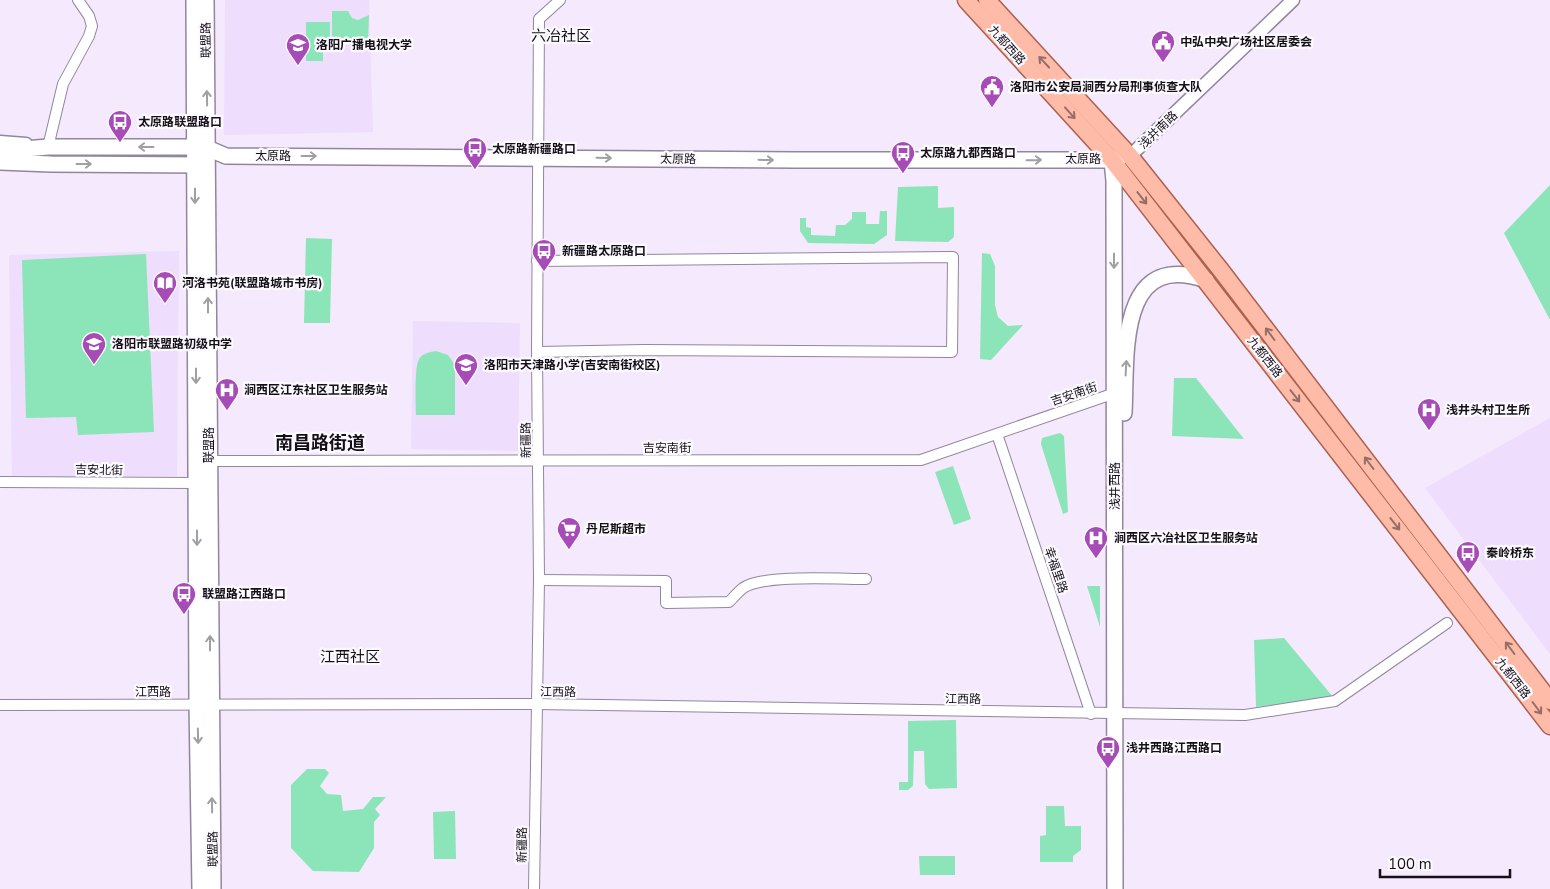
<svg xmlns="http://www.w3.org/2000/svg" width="1550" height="889" font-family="'Nunito Sans','Noto Sans SC',sans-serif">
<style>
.built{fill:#eeddfc}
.green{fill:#8ce5b8}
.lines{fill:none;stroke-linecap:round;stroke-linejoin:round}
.minor-casing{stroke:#92869c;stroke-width:12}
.tertiary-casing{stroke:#92869c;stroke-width:15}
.secondary-casing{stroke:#92869c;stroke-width:18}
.primary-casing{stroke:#ac614f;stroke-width:19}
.minor{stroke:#fff;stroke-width:10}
.tertiary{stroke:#fff;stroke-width:12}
.secondary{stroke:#fff;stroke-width:15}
.primary{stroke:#febba7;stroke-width:16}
.oneway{stroke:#956e67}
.oneway2{stroke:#a19fa3}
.labels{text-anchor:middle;stroke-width:4.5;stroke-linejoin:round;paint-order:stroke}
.street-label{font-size:12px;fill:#151018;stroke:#fdfaff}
.poi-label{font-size:12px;font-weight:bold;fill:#151018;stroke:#fdfaff;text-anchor:start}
.quarter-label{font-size:15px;fill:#151018;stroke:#fdfaff}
.district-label{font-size:18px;font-weight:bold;fill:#151018;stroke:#fdfaff}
</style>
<rect width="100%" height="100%" fill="#f4e9fd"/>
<!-- built -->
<g class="built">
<polygon points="225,0 369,0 373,132 224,135"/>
<polygon points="179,251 177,476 12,476 9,255"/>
<polygon points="413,321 520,323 518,451 411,449"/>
<polygon points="1550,418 1550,654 1425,488"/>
</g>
<!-- green -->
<g class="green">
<polygon points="332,11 348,11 352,18 358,20 369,15 368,42 332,43"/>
<polygon points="306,22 330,22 330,43 323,43 323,61 306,61"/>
<polygon points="1550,185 1550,320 1504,233"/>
<polygon points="938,186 938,208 954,207 954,237 948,242 895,241 898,187"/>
<polygon points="880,211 887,211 887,235 874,244 808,243 800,231 800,218 806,218 806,227 811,228 811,235 835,236 836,225 845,225 852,219 852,212 866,212 866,224 879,224"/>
<polygon points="306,238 332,239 330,323 304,323"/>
<polygon points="982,253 990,254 995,266 995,305 998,317 1008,326 1023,325 991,360 980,359"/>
<polygon points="146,254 154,432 78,435 76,417 26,418 22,260"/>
<path d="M436,351l12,4 7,10v50h-39c0,-11 -2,-47 3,-56 4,-6 11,-7 17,-8z"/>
<polygon points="1174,378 1196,378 1244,439 1172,436"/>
<polygon points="1060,433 1064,436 1068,512 1063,514 1041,444 1042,438"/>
<polygon points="953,466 971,519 954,525 935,472"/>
<polygon points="1087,586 1100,586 1100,627"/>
<polygon points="1284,638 1333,697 1256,707 1254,640"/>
<polygon points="956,720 957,788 929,789 925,784 924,751 914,751 913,786 908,790 899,790 899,782 908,782 908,721"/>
<polygon points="307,769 325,769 329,773 320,786 327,794 341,795 343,811 363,809 373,797 386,797 375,809 380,815 374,822 374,848 359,872 313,871 291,848 291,785"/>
<polygon points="1046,806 1064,806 1065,826 1081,826 1081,850 1073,856 1073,862 1040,862 1040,836 1046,835"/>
<polygon points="455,811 456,859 434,859 433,812"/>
<polygon points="919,856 955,856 955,875 920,875"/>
</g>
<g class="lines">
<!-- minor casing -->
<g class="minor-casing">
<g id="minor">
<polyline points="48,147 63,84 89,36 92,26 89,16 78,0"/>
<polyline points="537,352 644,350 952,352 953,257 537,261"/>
<polyline points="997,434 1091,714"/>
<polyline points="209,461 921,460 1115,393"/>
<polyline points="0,482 197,483"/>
<path d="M539,580l127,1v22l63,-1c4,-4 9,-10 14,-14 20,-14 96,-9 123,-9"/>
<polyline points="0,705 536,704 1245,715 1335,701 1447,623"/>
<polyline points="534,889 539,580 537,352 539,19 560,0"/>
</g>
</g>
<!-- tertiary casing -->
<g class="tertiary-casing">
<g id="tertiary">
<polyline points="0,142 26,144"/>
<polyline points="1130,156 1293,0"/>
</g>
</g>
<!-- secondary casing -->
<g class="secondary-casing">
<g id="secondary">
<polyline points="194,0 197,704 200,889"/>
<polyline points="206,0 213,889"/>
<polyline points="0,151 48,147 195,147 207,148 226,156 795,160 1112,160 1119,158"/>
<polyline points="1112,160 1114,181 1115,889"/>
<polyline points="0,162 51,164 203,165"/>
<path d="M1124,413c3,-55 -8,-164 82,-133"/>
</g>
</g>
<!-- primary casing -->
<g class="primary-casing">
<g id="primary">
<polyline points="966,0 1112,160 1550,726"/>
<polyline points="987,0 1130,156 1220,269 1550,701"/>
</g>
</g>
<!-- minor -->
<use href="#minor" class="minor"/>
<!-- tertiary -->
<use href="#tertiary" class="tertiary"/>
<!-- secondary -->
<use href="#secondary" class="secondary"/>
<!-- primary -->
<use href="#primary" class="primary"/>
</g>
<!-- one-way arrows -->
<defs><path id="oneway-shaft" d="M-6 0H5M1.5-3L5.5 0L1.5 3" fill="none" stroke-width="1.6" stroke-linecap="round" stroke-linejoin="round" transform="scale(1.25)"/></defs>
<g class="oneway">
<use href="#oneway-shaft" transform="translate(1044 62) rotate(-133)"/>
<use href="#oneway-shaft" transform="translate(1070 113) rotate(48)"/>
<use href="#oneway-shaft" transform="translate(1142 198) rotate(52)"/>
<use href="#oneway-shaft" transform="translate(1270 334) rotate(-127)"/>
<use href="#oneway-shaft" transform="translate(1295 396) rotate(52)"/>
<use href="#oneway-shaft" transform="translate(1369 463) rotate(-127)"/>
<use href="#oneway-shaft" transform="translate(1395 524) rotate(52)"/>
<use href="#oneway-shaft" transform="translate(1510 648) rotate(-127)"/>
<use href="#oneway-shaft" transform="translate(1537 708) rotate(53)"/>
</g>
<g class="oneway2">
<use href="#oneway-shaft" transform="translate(207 98) rotate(-91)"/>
<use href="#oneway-shaft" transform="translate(146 147) rotate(-180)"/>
<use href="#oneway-shaft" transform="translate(309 156)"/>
<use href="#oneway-shaft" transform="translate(604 158) rotate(1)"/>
<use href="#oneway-shaft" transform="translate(766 160) rotate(1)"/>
<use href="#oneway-shaft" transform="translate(1034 160) rotate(-1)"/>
<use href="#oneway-shaft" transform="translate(84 164)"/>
<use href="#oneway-shaft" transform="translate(195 196) rotate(90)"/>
<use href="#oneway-shaft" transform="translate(1114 261) rotate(90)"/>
<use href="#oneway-shaft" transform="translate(208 305) rotate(-90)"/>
<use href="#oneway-shaft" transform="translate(1126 368) rotate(-87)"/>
<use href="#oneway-shaft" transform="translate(196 376) rotate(90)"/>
<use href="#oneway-shaft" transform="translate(197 538) rotate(90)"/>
<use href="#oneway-shaft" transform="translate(210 643) rotate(-90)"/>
<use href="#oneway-shaft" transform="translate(198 736) rotate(89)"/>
<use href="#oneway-shaft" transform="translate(212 805) rotate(-91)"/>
</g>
<!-- icons -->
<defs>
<g id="civic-pin" transform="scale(1.25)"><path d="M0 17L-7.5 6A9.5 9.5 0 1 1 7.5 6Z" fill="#a74cb7" stroke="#fdfaff"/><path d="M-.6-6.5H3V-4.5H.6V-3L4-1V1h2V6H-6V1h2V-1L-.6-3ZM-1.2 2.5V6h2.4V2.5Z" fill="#fff"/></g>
<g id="school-pin" transform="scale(1.25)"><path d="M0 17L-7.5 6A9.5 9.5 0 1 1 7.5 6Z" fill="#a74cb7" stroke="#fdfaff"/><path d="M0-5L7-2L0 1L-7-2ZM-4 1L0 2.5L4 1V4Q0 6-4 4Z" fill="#fff"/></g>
<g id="bus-pin" transform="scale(1.25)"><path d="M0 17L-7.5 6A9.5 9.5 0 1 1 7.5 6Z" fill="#a74cb7" stroke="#fdfaff"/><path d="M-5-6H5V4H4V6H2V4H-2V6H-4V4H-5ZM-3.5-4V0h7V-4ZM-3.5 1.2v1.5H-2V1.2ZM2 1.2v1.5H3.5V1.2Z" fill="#fff"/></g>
<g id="library-pin" transform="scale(1.25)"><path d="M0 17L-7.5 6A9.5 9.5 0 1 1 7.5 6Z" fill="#a74cb7" stroke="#fdfaff"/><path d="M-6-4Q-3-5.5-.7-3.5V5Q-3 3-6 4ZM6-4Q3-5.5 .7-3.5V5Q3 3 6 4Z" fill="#fff"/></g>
<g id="hospital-pin" transform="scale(1.25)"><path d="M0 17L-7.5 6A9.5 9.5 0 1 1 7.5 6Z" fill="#a74cb7" stroke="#fdfaff"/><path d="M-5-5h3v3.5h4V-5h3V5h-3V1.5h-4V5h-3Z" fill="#fff"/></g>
<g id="supermarket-pin" transform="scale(1.25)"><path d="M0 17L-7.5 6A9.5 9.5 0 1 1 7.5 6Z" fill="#a74cb7" stroke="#fdfaff"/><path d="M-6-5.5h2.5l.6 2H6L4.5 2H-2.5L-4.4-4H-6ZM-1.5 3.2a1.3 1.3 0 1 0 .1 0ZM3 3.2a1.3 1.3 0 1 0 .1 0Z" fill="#fff"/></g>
</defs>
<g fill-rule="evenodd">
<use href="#civic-pin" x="1163" y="42"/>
<use href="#school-pin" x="298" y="45"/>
<use href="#civic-pin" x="992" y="87"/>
<use href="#bus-pin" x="120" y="122"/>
<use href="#bus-pin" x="475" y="149"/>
<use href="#bus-pin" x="903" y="153"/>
<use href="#bus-pin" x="544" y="251"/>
<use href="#library-pin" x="165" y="283"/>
<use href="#school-pin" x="94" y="344"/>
<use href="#school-pin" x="466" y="365"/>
<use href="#hospital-pin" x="227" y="390"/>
<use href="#hospital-pin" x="1429" y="410"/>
<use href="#supermarket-pin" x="569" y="529"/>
<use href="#hospital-pin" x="1096" y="538"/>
<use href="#bus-pin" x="1468" y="553"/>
<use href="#bus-pin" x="184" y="594"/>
<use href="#bus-pin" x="1108" y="748"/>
</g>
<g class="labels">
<!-- street labels -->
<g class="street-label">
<text transform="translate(206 40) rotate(-91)" y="4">联盟路</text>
<text transform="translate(1007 45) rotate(48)" y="4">九都西路</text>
<text transform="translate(1158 130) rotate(-44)" y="4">浅井南路</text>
<text x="273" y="160">太原路</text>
<text transform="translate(678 159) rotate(1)" y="4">太原路</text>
<text x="1083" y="163">太原路</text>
<text transform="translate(1265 357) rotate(52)" y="4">九都西路</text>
<text transform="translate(1074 394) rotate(-19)" y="4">吉安南街</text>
<text transform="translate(526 440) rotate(-91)" y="4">新疆路</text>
<text transform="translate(209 445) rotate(-90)" y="4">联盟路</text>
<text x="667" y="452">吉安南街</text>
<text transform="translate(99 470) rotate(1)" y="4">吉安北街</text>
<text transform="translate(1115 486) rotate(-90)" y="4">浅井西路</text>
<text transform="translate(1056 570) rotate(71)" y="4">幸福里路</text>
<text transform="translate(1513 678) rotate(52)" y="4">九都西路</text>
<text x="153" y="696">江西路</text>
<text transform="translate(558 692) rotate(1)" y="4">江西路</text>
<text transform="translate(963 699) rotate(1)" y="4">江西路</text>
<text transform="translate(522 845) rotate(-89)" y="4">新疆路</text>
<text transform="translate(213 849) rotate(-91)" y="4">联盟路</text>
</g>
<!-- poi labels -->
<g class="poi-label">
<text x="1180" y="46">中弘中央广场社区居委会</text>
<text x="316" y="49">洛阳广播电视大学</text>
<text x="1010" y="91">洛阳市公安局涧西分局刑事侦查大队</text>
<text x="138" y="126">太原路联盟路口</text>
<text x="492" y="153">太原路新疆路口</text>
<text x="920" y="157">太原路九都西路口</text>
<text x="562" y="255">新疆路太原路口</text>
<text x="182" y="287">河洛书苑(联盟路城市书房)</text>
<text x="112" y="348">洛阳市联盟路初级中学</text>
<text x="484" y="369">洛阳市天津路小学(吉安南街校区)</text>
<text x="244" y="394">涧西区江东社区卫生服务站</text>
<text x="1446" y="414">浅井头村卫生所</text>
<text x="586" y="533">丹尼斯超市</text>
<text x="1114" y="542">涧西区六冶社区卫生服务站</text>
<text x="1486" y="557">秦岭桥东</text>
<text x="202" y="598">联盟路江西路口</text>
<text x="1126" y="752">浅井西路江西路口</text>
</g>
<!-- quarter labels -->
<g class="quarter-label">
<text x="561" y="41">六冶社区</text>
<text x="350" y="662">江西社区</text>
</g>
<!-- district labels -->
<g class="district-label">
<text x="320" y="449">南昌路街道</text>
</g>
</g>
<!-- scale -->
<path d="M1380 869v8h130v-8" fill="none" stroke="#151018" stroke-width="2.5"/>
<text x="1388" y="869" font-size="15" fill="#151018" stroke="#fdfaff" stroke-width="4" paint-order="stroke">100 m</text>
</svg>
